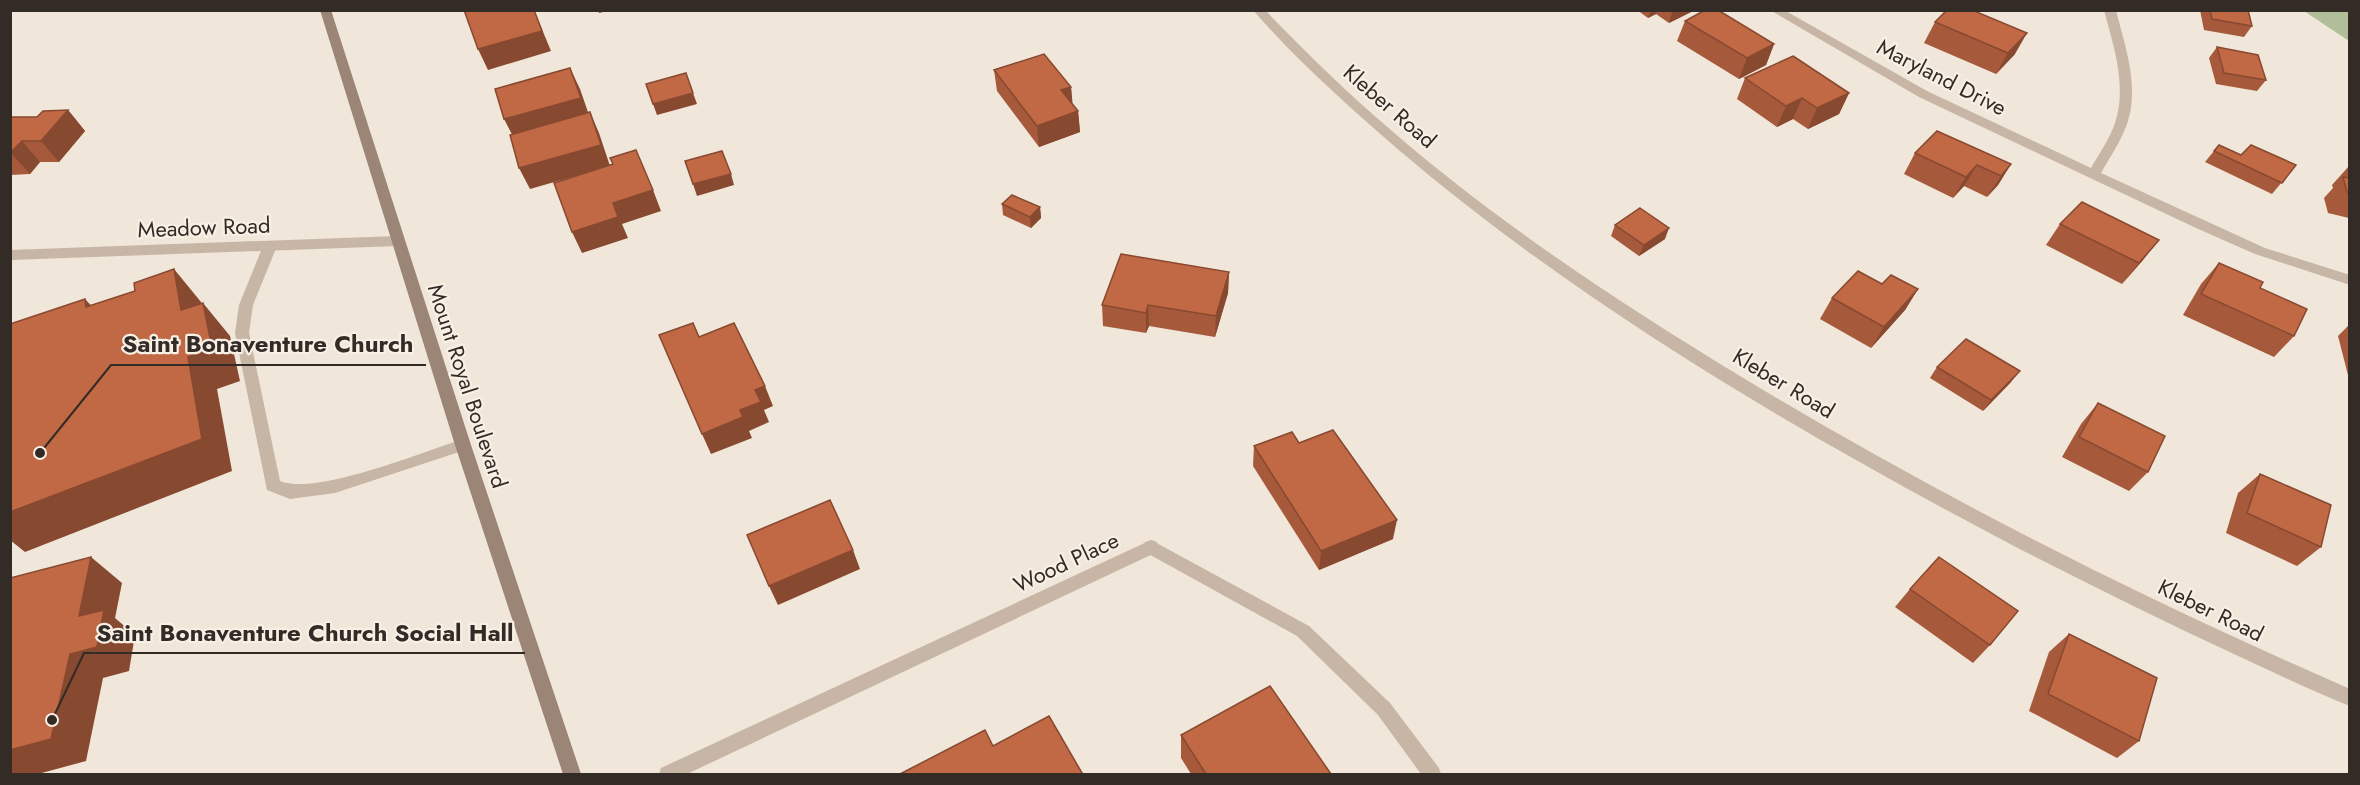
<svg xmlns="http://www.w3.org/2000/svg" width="2360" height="785" font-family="Jost,sans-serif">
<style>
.green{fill:#b0be99}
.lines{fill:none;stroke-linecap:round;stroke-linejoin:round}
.service{fill:#c7b6a5;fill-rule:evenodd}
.minor{fill:#c7b6a5;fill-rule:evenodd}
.tertiary{fill:#c7b6a5;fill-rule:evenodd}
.secondary{fill:#9b8577;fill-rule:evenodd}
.wall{fill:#a6593b}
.shaded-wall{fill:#874930}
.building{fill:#c16845;stroke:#874930;stroke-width:1.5}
.labels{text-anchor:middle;stroke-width:4.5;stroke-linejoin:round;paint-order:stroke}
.street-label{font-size:22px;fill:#332b26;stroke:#f8f0e5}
.leader{fill:none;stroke:#332b26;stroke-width:2}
.callout-dot{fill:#332b26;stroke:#f8f0e5;stroke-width:2}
.callout-label{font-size:24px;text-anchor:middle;font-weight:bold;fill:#332b26;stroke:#f8f0e5;stroke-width:4.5;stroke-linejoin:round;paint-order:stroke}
</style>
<rect width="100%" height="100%" fill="#f0e6d9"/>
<!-- green -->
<polygon class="green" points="2304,11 2349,11 2349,41"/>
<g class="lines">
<!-- service -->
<g class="service">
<path d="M270,241l7,5 -24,59 -4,28 31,148c37,15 142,-29 183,-42l5,2 3,4 -3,4 -133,44 -45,6 -23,-9 -32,-157 4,-28 24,-59z"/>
<polygon points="1151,540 1309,626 1390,703 1439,768 1441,774 1421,774 1378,715 1297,636 1145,552 1143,547 1145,542"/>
</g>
<!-- minor -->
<g class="minor">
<path d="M1770,10h14l143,81 164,77c8,-14 17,-27 23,-42 14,-38 0,-78 -10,-116h12c9,37 24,76 11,114 -6,17 -17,33 -26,49l164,75 85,27v10l-95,-31 -59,-26 -277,-131z"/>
<polygon points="398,236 405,241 398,246 10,260 10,250"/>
<polygon points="1151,540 1157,542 1159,547 1157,552 687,774 659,774 661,768"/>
</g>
<!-- tertiary -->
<path class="tertiary" d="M1253,10h12c36,37 73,74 112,108 111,98 236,181 363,258 196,119 400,221 610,313v17c-39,-15 -77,-34 -114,-51 -76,-35 -150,-72 -224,-110 -214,-113 -427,-237 -612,-394 -51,-44 -103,-90 -147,-141z"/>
<!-- secondary -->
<polygon class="secondary" points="320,10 331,10 471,445 581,774 563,774 455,445"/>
</g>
<!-- wall -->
<g class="wall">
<polygon points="1637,10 1691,10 1691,12 1669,23 1656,14 1648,18"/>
<polygon points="2200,10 2248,10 2252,26 2244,37 2204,30"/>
<polygon points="1685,21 1774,44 1766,65 1739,79 1677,41"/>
<polygon points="1935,22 2015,54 1996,74 1924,43"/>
<polygon points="2217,47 2266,80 2257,91 2216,84 2209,58"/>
<polygon points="994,70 1071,87 1072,104 1078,111 1080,132 1039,147 997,91"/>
<polygon points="1745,78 1849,93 1839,114 1808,129 1793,119 1777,127 1737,99"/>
<polygon points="68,110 85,131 59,162 40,162 30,174 10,175 10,117 37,117"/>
<polygon points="2214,151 2241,155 2296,165 2272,194 2205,162"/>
<polygon points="1915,153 2011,164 1998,185 1987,197 1964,186 1953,198 1904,174"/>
<polygon points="2349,166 2349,218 2328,213 2324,198 2333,188 2332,185"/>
<polygon points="1002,204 1040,207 1041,218 1031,228 1003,215"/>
<polygon points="2060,224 2143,260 2122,284 2046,245"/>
<polygon points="1615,225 1665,239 1639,256 1611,236"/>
<polygon points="2219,263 2294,336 2274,357 2183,315 2201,284"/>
<polygon points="1229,272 1228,293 1215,337 1149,326 1146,333 1103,326 1102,305"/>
<polygon points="1882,284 1918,289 1905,310 1871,348 1820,319 1832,298"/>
<polygon points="2349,325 2349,375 2348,375 2338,336"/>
<polygon points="1937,367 2011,382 1983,411 1930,378"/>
<polygon points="2098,403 2148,472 2129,491 2062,457 2081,424"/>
<polygon points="1299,443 1393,539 1319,570 1253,466 1254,446"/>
<polygon points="2260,474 2321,547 2297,566 2226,533 2238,493"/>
<polygon points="1910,589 1990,645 1973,663 1895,607"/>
<polygon points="2069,634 2139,741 2117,758 2029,711 2049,652"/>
<polygon points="1181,735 1331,774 1191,774 1181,758"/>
</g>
<!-- shaded-wall -->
<g class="shaded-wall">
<polygon points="534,10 551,51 488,70 478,49"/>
<polygon points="598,10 611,10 599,13"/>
<polygon points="1651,10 1657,10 1656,14 1648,18"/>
<polygon points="1673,10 1691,10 1691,12 1669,23"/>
<polygon points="2027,33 2015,54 1996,74 2008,53"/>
<polygon points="1774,44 1766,65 1739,79 1747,58"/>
<polygon points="570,68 580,89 590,118 515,140 504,119"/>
<polygon points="1071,87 1073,108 1061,90"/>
<polygon points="693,93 697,104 657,115 653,104"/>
<polygon points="1849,93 1839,114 1808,129 1817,108"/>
<polygon points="1802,98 1793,119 1777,127 1786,106"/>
<polygon points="68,110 85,131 59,162 41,141"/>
<polygon points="1078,111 1080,132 1039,147 1037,126"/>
<polygon points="590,112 599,133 610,166 530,189 519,168"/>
<polygon points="22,141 40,162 30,174 11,153"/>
<polygon points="2011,164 1998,185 1987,197 2001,176"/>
<polygon points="1977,165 1964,186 1953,198 1966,177"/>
<polygon points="731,174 734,185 697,196 693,184"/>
<polygon points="653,190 661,211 622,224 628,238 582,253 572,232 613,203"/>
<polygon points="1040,207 1041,218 1031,228 1030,217"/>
<polygon points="1669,228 1665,239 1639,256 1644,245"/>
<polygon points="2159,240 2143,260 2122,284 2139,263"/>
<polygon points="174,269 201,302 209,343 181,310"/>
<polygon points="1229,272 1228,293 1215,337 1216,316"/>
<polygon points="1918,289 1905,310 1871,348 1884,327"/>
<polygon points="85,299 116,332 86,307"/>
<polygon points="203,303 230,336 240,381 217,389 232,471 25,552 10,540 10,510"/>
<polygon points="1148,305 1149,326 1146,333 1146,313"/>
<polygon points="2020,371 2011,382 1983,411 1991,400"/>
<polygon points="765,386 773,406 764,410 769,422 749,431 752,438 711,454 702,434 740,410 755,390"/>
<polygon points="1397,520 1393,539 1319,570 1321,551"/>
<polygon points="853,550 860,569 778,605 769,586"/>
<polygon points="91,557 122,583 115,618 135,635 129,671 103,678 86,761 38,774 10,774 10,750 79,616"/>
</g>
<!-- building -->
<g class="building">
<polygon points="464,10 534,10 542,31 478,49"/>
<polygon points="1705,10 1718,10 1774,44 1747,58 1685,21"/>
<polygon points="1947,10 1972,10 2027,33 2008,53 1935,22"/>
<polygon points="2210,10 2248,10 2252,26 2212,19"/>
<polygon points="2217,47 2258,55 2266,80 2224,73"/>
<polygon points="1044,54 1071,87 1061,90 1078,111 1037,126 994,70"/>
<polygon points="1793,56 1849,93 1817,108 1802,98 1786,106 1745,78"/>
<polygon points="570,68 581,98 504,119 495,89"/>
<polygon points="686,73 693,93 653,104 646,84"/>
<polygon points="68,110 41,141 22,141 10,153 10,117 37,117 43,111"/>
<polygon points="590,112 601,145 519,168 510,135"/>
<polygon points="1937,131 2011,164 2001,176 1977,165 1966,177 1915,153"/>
<polygon points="2219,145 2241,155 2251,145 2296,165 2282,183 2214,151"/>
<polygon points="636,150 653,190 613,203 618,217 572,232 554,183 613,164 610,158"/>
<polygon points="722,151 731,174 693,184 685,161"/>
<polygon points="2343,177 2349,178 2349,193 2347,192"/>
<polygon points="1012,195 1040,207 1030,217 1002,204"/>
<polygon points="2082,202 2159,240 2139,263 2060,224"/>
<polygon points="1640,208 1669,228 1644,245 1615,225"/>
<polygon points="1121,254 1229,272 1216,316 1148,305 1146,313 1102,305"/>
<polygon points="2219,263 2263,282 2260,288 2307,309 2294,336 2201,294"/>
<polygon points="174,269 181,310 203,303 212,348 188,357 202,439 10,512 10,324 85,299 86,307 135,291 134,283"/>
<polygon points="1858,271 1882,284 1891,275 1918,289 1884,327 1832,298"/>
<polygon points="693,323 699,337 734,323 765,386 755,390 761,402 740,410 743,417 702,434 659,335"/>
<polygon points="1966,339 2020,371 1991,400 1937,367"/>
<polygon points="2098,403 2165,436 2148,472 2079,437"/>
<polygon points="1333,430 1397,520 1321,551 1254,446 1292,432 1299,443"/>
<polygon points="2260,474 2331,505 2321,547 2247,513"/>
<polygon points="830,500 853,550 769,586 747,535"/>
<polygon points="91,557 79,616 104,610 97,647 70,654 51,739 10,750 10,578"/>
<polygon points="1939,557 2018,611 1990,645 1910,589"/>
<polygon points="2069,634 2157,678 2139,741 2048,694"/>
<polygon points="1270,686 1331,774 1206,774 1181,735"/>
<polygon points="1049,716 1082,773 1080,774 900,774 985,730 993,746"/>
</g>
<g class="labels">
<!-- street labels -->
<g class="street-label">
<text transform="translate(1942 77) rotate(27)" y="8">Maryland Drive</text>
<text transform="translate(1390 106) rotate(41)" y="8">Kleber Road</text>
<text transform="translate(204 227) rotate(-2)" y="8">Meadow Road</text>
<text transform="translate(1784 383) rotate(31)" y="8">Kleber Road</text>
<text transform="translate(468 386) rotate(72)" y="8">Mount Royal Boulevard</text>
<text transform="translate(1066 562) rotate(-25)" y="8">Wood Place</text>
<text transform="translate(2211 610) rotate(26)" y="8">Kleber Road</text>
</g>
</g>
<!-- callouts -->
<path class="leader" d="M40 453L111 365H426M52 720L84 653H525"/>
<g class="callout-dot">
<circle cx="40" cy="453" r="6"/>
<circle cx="52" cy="720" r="6"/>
</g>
<g class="callout-label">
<text x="268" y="352">Saint Bonaventure Church</text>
<text x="305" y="641">Saint Bonaventure Church Social Hall</text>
</g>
<!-- border -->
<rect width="2360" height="785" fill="none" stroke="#332b26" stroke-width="24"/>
</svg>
